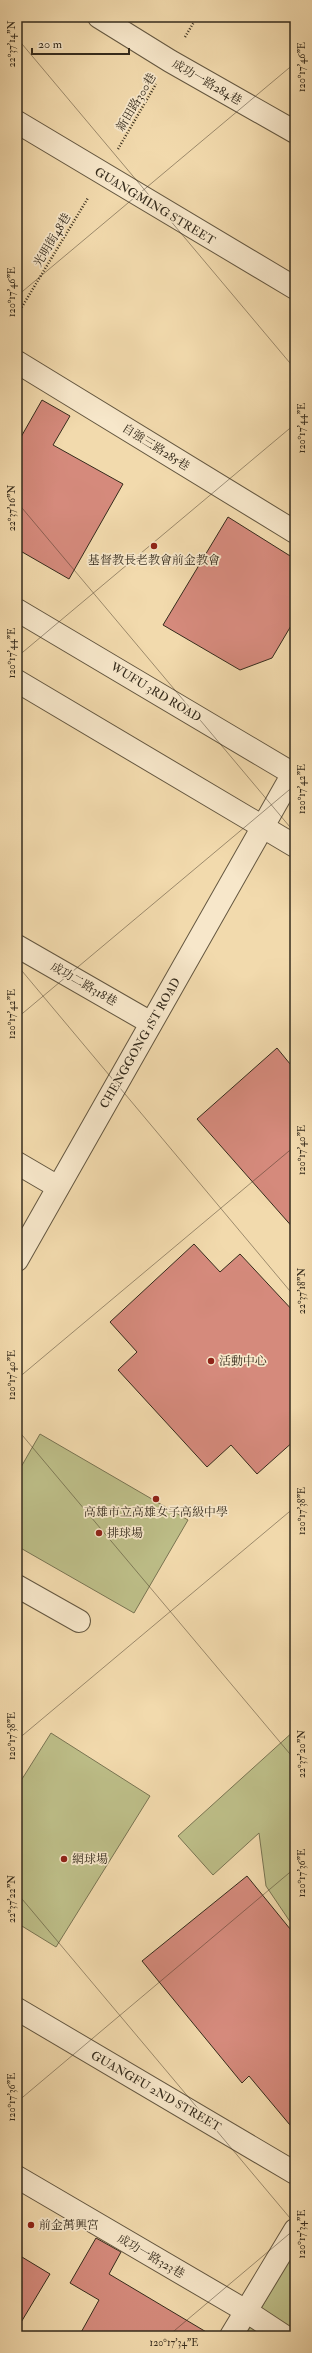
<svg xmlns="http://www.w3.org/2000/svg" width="312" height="2353" font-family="'IM FELL Double Pica','Noto Serif TC',serif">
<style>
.green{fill:#bdbe88;stroke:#797452}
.building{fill:#d58a7c;stroke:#352b1c}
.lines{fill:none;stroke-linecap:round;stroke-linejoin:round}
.minor-casing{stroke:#645740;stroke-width:24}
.path{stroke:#352b1c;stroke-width:2.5;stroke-dasharray:1 2;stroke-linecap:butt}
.minor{stroke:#f7e7ca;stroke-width:22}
.ticks{fill:none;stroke:#352b1c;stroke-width:1;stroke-opacity:0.45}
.poi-dot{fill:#8f2418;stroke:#f7e7ca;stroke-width:1.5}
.labels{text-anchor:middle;stroke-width:3.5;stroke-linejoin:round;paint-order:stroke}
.street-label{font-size:12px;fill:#352b1c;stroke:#f7e7ca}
.poi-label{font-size:12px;fill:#352b1c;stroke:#f7e7ca;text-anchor:start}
.neatline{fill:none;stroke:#352b1c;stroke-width:1.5}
.ticks-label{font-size:10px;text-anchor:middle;fill:#352b1c}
</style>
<rect width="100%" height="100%" fill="#f2daad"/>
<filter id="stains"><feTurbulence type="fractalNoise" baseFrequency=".005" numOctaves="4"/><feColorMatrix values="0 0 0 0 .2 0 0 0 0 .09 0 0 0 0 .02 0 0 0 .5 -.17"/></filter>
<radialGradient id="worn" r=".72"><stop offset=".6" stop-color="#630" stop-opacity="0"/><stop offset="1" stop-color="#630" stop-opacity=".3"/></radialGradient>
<!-- green -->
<g class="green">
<polygon points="40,1434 188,1520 134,1613 17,1546 17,1474"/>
<polygon points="295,1730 295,1929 266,1886 259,1833 213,1875 178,1836"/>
<polygon points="51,1733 150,1796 56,1947 17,1923 17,1787"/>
<polygon points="295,2250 295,2336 245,2336"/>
</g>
<!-- building -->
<g class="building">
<polygon points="42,400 70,416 53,445 123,484 69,579 17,549 17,444"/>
<polygon points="228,517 295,559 295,619 272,658 240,670 163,625"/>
<polygon points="277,1048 295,1070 295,1230 197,1119"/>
<polygon points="194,1244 220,1272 240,1254 295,1313 295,1440 257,1474 231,1445 207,1467 118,1370 137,1352 110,1322"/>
<polygon points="247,1876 295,1935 295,2131 249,2076 242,2083 142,1961"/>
<polygon points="96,2238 121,2252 109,2274 213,2336 79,2336 99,2300 70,2283"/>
<polygon points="17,2254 50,2274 17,2329"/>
</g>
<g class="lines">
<!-- minor casing -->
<g class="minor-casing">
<g id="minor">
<polyline points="99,17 170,61 295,132"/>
<polyline points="17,122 295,288"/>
<polyline points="17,362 295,532"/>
<polyline points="17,610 295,775"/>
<polyline points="17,681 295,846"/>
<polyline points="17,946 151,1023"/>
<polyline points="17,1163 58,1187"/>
<polyline points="17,1260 295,770"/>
<polyline points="17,1586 79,1621"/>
<polyline points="17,2009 295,2173"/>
<polyline points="17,2177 246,2311 284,2336"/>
<polyline points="231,2336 295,2230"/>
</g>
</g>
<!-- path -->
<g class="path">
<polyline points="185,37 197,17"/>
<polyline points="118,149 156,84"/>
<polyline points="17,315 88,198"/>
</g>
<!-- minor -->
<use href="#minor" class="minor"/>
</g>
<!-- ticks -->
<path class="ticks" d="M17,38l278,331M17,296l278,-233M17,502l278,331M17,657l278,-233M17,965l278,332M17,1018l278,-233M17,1379l278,-233M17,1429l278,331M17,1740l278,-233M17,1893l278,331M17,2102l278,-234M168,2336l127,-107"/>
<!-- markers -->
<g class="poi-dot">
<circle cx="154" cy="546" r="4"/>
<circle cx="211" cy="1361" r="4"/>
<circle cx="156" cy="1499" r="4"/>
<circle cx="99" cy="1533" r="4"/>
<circle cx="64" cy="1859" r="4"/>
<circle cx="31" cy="2225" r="4"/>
</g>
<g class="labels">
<!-- street labels -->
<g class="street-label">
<text transform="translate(207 82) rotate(30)" y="4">成功一路284巷</text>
<text transform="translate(136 102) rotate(-59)" y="4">新田路300巷</text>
<text transform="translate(155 206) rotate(31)" y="4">GUANGMING STREET</text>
<text transform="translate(52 240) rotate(-59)" y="4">光明街48巷</text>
<text transform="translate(156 447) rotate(32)" y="4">自強三路285巷</text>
<text transform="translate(156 692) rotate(31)" y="4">WUFU 3RD ROAD</text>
<text transform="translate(84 984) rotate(30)" y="4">成功二路318巷</text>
<text transform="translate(140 1043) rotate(-60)" y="4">CHENGGONG 1ST ROAD</text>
<text transform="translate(156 2091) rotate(30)" y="4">GUANGFU 2ND STREET</text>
<text transform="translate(151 2256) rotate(30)" y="4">成功一路323巷</text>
</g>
<!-- poi labels -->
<g class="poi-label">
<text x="154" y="564" text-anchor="middle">基督教長老教會前金教會</text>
<text x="219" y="1365">活動中心</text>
<text x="156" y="1516" text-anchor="middle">高雄市立高雄女子高級中學</text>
<text x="107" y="1537">排球場</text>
<text x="72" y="1863">網球場</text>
<text x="39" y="2229">前金萬興宮</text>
</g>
</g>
<!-- margin -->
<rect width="312" height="2353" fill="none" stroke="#f2daad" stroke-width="44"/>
<!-- scale -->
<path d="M32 48v6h97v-6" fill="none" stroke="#352b1c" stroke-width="2"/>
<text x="38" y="48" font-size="12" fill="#352b1c" stroke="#f7e7ca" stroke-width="3" paint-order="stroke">20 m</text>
<rect x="22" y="22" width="268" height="2309" class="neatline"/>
<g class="ticks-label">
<text transform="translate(11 44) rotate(-90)" y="4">22°37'14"N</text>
<text transform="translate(301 67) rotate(-90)" y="4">120°17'46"E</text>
<text transform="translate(11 292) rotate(-90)" y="4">120°17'46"E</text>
<text transform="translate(301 428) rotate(-90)" y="4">120°17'44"E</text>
<text transform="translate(11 508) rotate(-90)" y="4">22°37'16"N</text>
<text transform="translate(11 653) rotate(-90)" y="4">120°17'44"E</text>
<text transform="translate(301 789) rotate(-90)" y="4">120°17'42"E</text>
<text transform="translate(11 1014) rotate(-90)" y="4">120°17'42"E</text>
<text transform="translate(301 1150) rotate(-90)" y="4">120°17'40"E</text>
<text transform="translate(301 1291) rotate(-90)" y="4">22°37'18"N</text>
<text transform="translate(11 1375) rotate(-90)" y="4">120°17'40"E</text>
<text transform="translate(301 1511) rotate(-90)" y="4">120°17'38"E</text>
<text transform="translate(11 1736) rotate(-90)" y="4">120°17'38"E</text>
<text transform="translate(301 1754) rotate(-90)" y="4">22°37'20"N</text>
<text transform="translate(301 1873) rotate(-90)" y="4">120°17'36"E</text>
<text transform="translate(11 1899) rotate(-90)" y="4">22°37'22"N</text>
<text transform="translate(11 2097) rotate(-90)" y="4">120°17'36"E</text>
<text transform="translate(301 2234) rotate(-90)" y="4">120°17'34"E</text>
<text x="174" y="2346">120°17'34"E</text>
</g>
<rect width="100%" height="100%" filter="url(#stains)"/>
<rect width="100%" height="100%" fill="url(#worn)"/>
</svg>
